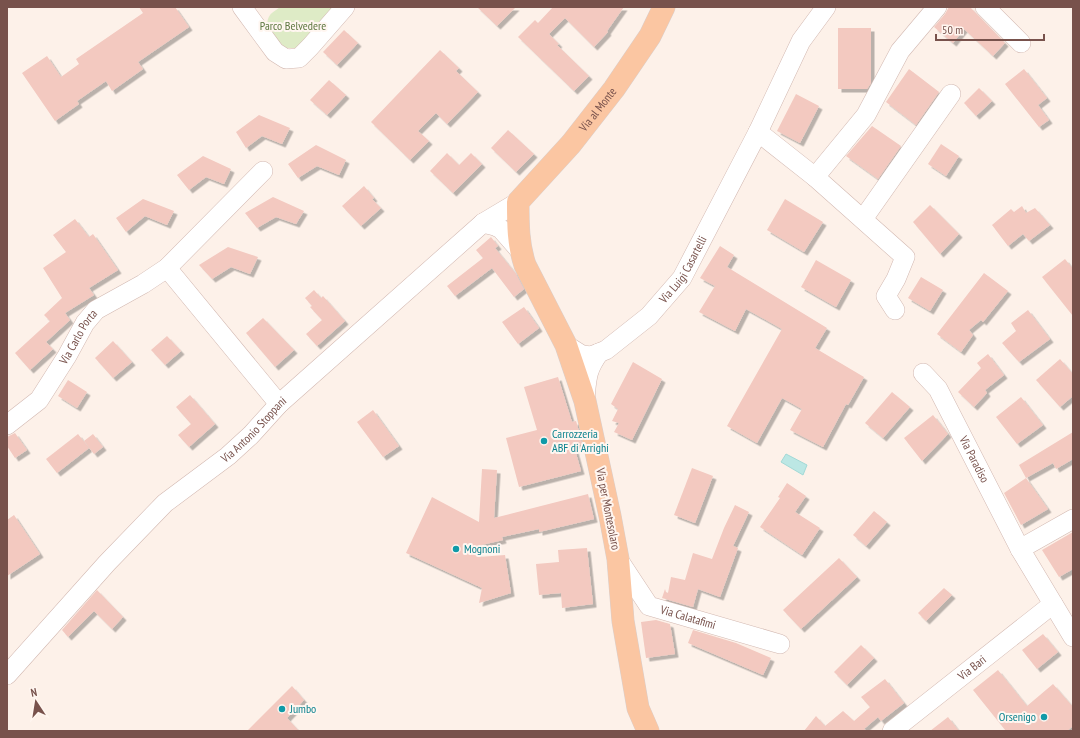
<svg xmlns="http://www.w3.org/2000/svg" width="1080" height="738" font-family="'PT Sans Narrow',sans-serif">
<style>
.green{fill:#deebc6}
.water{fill:#bce7e4;stroke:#a2d9d6}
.building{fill:#f3c9c0;filter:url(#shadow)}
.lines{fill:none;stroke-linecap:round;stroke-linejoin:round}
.minor-casing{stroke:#d2b8b1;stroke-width:20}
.major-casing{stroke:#d9cfcd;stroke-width:23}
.minor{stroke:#fff;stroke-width:19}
.major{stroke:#fbc6a2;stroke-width:22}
.culture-dot{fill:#0f9aa8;stroke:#fff6f0;stroke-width:1.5}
.labels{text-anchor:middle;stroke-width:4;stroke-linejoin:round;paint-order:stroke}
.park-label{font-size:12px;fill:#5e7841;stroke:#fff6f0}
.street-label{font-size:12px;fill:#78524c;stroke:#fff6f0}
.culture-label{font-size:12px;fill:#0d838f;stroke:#fff6f0;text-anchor:start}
</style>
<defs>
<filter id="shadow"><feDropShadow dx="3.5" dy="3.5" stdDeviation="0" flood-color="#0004"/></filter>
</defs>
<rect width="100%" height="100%" fill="#fdf1e9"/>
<!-- green -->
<path class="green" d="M280,7h55l-36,41h-14c-7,-9 -24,-20 -15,-33 2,-3 7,-5 10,-8z"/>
<!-- water -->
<polygon class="water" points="786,454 807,465 803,475 781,462"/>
<!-- building -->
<g class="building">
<polygon points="139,7 175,7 189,27 138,62 143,69 112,91 106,81 77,101 79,104 55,121 22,73 47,56 61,77 79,64 76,59 143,13"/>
<polygon points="477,7 516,7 497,26"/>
<polygon points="553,7 624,7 607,31 608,32 594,47 565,18 549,34 559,44 557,45 589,76 574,91 518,37 535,20 538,23"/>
<polygon points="949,7 970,7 1005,43 993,56 964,29 953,43 934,27 945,14"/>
<polygon points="838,28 871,28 871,83 867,89 838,89"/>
<polygon points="344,30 358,43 337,65 323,52"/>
<polygon points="440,50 459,68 456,71 478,92 447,124 436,113 418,131 429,141 410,160 371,122"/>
<polygon points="909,69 939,92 916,125 886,102"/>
<polygon points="1024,69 1047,98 1038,105 1049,120 1039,127 1005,84"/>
<polygon points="329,80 346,95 327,115 310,100"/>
<polygon points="979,88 992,101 976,116 964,103"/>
<polygon points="796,94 819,106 800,143 777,131"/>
<polygon points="259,115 290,128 282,144 262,136 246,148 236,132"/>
<polygon points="872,126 901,146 878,179 846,156"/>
<polygon points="508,130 534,154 516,172 491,148"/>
<polygon points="941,144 959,156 946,176 928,164"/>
<polygon points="316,145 346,160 339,175 317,166 298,178 288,164"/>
<polygon points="447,153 459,165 471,153 482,164 453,193 430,171"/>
<polygon points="203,156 231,169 224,184 206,177 189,190 177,175"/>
<polygon points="364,186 374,198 372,199 381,208 361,226 342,206"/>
<polygon points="273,197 304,211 296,224 276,217 257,228 245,213"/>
<polygon points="143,199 174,211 167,225 145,216 126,232 116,218"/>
<polygon points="785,199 823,222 804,252 767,230"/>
<polygon points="930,205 959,234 940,254 913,222"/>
<polygon points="1022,206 1026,213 1035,208 1050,225 1029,241 1023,234 1008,246 992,225 1011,209 1014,212"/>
<polygon points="75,219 89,237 93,234 118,270 89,288 94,295 65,313 70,320 46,342 53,349 30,370 15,353 50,321 44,315 62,298 43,268 66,252 53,235"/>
<polygon points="491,237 498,246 495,248 516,274 524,289 514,297 492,268 455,296 447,286 483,258 476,250"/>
<polygon points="720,246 734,255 727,267 827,328 815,348 864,377 848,405 846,404 823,447 790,430 802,409 782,398 757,443 727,426 782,329 746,309 735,331 699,312 715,286 700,278"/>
<polygon points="228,247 258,257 250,274 231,267 212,279 199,265"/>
<polygon points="1065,259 1073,269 1073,316 1042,277"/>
<polygon points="816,260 851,280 836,307 801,287"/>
<polygon points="984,273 1008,291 983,322 981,320 969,330 973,335 961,352 937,334"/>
<polygon points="921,277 943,290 930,311 908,298"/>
<polygon points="314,290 321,298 323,296 345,321 317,346 306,334 322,320 310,307 312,306 305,298"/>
<polygon points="524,307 539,328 518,344 502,322"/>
<polygon points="1028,310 1050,339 1019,362 1002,343 1016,331 1011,323"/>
<polygon points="263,318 294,350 275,367 246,333"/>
<polygon points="167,336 181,351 165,365 151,350"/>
<polygon points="113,341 132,362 113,378 95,358"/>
<polygon points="988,354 1004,375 985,390 987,393 974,407 958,392 981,368 977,363"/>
<polygon points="1060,359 1073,374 1073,396 1060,407 1036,380"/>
<polygon points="633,362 662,379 632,440 614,432 619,423 612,421 618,409 611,404"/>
<polygon points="558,377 572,422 576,421 577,424 582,444 574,446 581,471 519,487 506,438 537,430 524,387"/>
<polygon points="68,380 87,392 77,408 58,396"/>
<polygon points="892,392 910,407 883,438 865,423"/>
<polygon points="190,395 215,424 189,447 178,435 191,424 176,407"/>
<polygon points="1021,397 1043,425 1017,444 996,417"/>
<polygon points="373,410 399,446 383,457 357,422"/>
<polygon points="933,415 948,434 922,461 904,438"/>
<polygon points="1073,432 1073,459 1056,469 1053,463 1026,478 1019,465"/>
<polygon points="15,433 27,450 15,458 7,446 7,437"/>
<polygon points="78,434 89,448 57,473 46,459"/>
<polygon points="93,434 103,447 94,454 84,441"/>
<polygon points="692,468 713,476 695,523 674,515"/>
<polygon points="482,469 497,470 494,518 588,494 594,519 539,532 539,529 502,537 503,540 477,546 479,557 505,555 511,593 479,603 482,588 406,553 432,497 479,522"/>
<polygon points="1026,478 1048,509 1021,525 1004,493"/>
<polygon points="787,483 806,496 795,512 820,528 802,555 760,527 780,498 778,497"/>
<polygon points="735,505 749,512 733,546 738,548 720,597 698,589 693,607 662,598 665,589 666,592 668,593 671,577 685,580 693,553 712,559 724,528"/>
<polygon points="874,511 887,522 866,546 853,535"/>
<polygon points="14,515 40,554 7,576 7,520"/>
<polygon points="1073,532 1073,569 1059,577 1042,550"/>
<polygon points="587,548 593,604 562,608 561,593 539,595 536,564 559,562 558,550"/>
<polygon points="839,558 857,577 801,629 783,610"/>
<polygon points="944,588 952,595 926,621 918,613"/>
<polygon points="97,590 123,617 112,629 94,611 68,637 62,630"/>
<polygon points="656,620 670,624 675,654 646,658 641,622"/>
<polygon points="693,630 736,643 771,658 763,675 688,643"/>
<polygon points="1043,634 1058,652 1037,669 1022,650"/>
<polygon points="861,645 874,658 847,685 834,672"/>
<polygon points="998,670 1027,706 1053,684 1073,707 1073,726 1067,731 1006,731 973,690"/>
<polygon points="885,679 904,703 881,721 878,717 864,729 867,731 804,731 816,716 825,726 843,711 854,721 870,707 861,697"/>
<polygon points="292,686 304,700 287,718 299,731 247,731"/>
<polygon points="948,717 959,731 930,731"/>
</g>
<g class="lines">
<!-- minor casing -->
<g class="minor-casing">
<g id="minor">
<polyline points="242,7 275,52 286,59 299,58 310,47 345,7"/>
<polyline points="985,7 1021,43"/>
<polyline points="758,132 815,177 905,257 896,279 886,296 895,310"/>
<polyline points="815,177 866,115 900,51 937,7"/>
<polyline points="863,219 951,94"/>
<polyline points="483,223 495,226 501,229 521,252"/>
<polyline points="167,268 279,404"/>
<path id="s1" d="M566,345l16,10 9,1 15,-6 43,-34 33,-38 76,-146 43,-91 25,-34"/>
<path id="s2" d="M923,373l15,16 82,160 53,88"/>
<path d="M585,399c2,-20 1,-28 14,-46"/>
<path id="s3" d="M7,425l32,-25 28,-44 18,-33 11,-13 47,-26 24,-16 96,-97"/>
<polyline points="1020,549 1073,519"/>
<path id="s4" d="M618,559l31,47 131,38"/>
<path id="s5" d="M7,675l100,-112 58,-60 63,-47 23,-21 28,-31 204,-181 35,-21"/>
<path id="s6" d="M892,731l161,-127"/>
</g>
</g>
<!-- major casing -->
<g class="major-casing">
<g id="major">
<path id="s7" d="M648,731l-10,-23 -15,-87 -5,-62 -8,-43 -25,-115 -19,-56 -41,-80c-7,-21 -7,-41 -7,-63l53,-58 43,-55 36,-53 14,-29"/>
</g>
</g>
<!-- minor -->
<use href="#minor" class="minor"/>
<!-- major -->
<use href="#major" class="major"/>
</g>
<!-- markers -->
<g class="culture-dot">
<circle cx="544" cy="441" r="4"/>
<circle cx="456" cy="549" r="4"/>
<circle cx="282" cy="709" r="4"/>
<circle cx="1044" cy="717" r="4"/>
</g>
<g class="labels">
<!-- park labels -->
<g class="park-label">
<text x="293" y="30">Parco Belvedere</text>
</g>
<!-- street labels -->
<g class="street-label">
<text dy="4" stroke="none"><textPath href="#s7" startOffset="672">Via al Monte</textPath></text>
<text dy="4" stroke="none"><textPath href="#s1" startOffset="157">Via Luigi Casartelli</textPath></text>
<text dy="4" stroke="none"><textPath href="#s3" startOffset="115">Via Carlo Porta</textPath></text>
<text dy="4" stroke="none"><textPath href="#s5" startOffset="349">Via Antonio Stoppani</textPath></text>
<text dy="4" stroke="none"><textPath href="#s2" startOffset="101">Via Paradiso</textPath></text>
<text transform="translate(608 509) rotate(79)" y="4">Via per Montesolaro</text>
<text dy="4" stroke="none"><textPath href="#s4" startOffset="97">Via Calatafimi</textPath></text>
<text dy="4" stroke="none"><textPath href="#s6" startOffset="102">Via Bari</textPath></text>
</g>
<!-- culture labels -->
<g class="culture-label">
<text x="552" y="438">Carrozzeria<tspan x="552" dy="14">ABF di Arrighi</tspan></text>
<text x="464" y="553">Mognoni</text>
<text x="290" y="713">Jumbo</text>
<text x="1036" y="721" text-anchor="end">Orsenigo</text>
</g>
</g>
<!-- border -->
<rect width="1080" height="738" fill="none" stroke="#78524c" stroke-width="16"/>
<!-- north arrow -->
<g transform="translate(36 702) rotate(348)" stroke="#fff6f0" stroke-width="3" paint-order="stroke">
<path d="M0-3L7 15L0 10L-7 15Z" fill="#78524c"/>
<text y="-6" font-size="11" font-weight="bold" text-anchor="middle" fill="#78524c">N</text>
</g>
<!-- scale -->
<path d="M936 34v6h108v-6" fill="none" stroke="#78524c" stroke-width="2"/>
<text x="942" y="34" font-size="12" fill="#78524c" stroke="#fff6f0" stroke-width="3" paint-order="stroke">50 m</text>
</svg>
